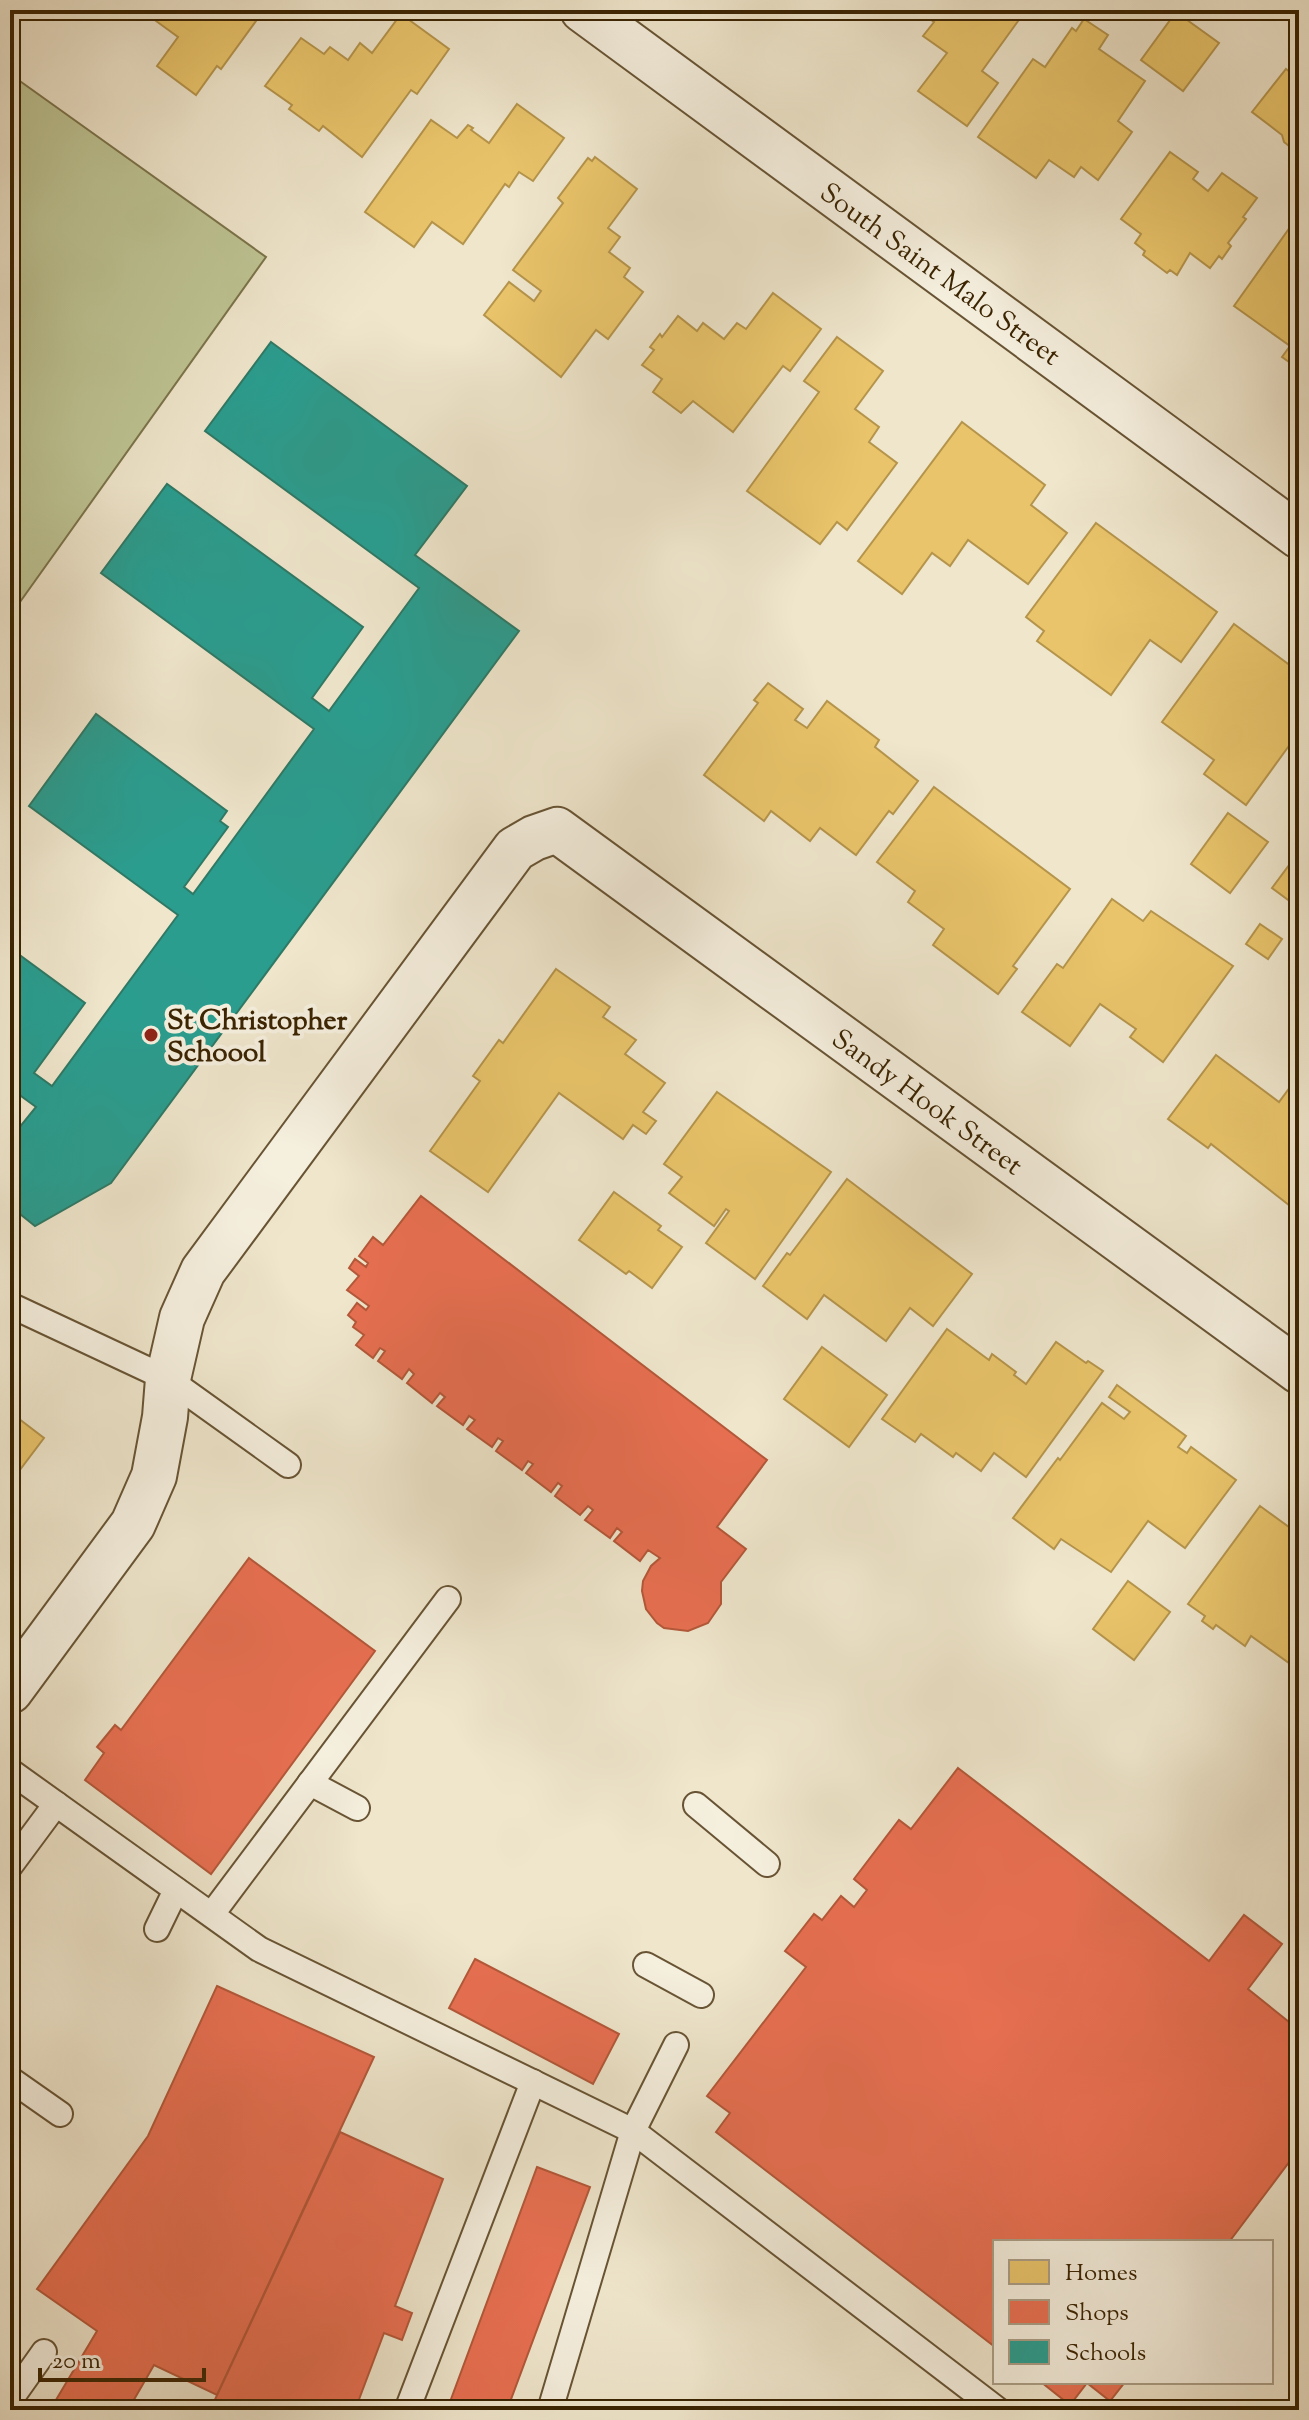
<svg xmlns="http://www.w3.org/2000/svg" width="1309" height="2420" font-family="'Sorts Mill Goudy',serif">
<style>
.green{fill:#bec494;stroke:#7c744b;stroke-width:2}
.homes{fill:#e9c46a;stroke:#b5944b;stroke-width:2}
.shops{fill:#e76f51;stroke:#b35839;stroke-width:2}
.schools{fill:#2a9d8f;stroke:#2f7965;stroke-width:2}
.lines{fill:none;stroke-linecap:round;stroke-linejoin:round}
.service-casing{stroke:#685434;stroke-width:28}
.minor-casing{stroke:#685434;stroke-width:48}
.service{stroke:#f5efde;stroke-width:24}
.minor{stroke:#f5efde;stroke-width:44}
.poi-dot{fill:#8f2418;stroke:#f5efde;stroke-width:3}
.labels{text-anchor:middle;stroke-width:8;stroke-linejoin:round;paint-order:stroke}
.street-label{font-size:28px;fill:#3b2402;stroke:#f5efde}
.poi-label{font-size:28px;font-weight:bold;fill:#3b2402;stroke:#f5efde;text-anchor:start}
</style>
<rect width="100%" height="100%" fill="#efe6cc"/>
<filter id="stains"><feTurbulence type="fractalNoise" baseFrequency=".0025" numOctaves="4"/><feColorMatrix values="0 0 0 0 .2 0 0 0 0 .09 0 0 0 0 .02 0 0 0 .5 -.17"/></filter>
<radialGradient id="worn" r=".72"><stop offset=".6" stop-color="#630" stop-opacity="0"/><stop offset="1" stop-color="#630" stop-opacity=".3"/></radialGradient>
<!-- green -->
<polygon class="green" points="10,74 266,257 15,609 10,606"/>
<!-- homes -->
<g class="homes">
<polygon points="148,10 264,10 221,69 217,66 196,95 157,66 178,37 145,13"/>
<polygon points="918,10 1026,10 982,71 998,83 967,126 918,91 947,53 923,36 934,22"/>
<polygon points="1176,12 1219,43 1183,91 1141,60"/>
<polygon points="401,14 449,49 417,94 411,90 362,157 323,126 319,131 289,109 292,105 265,86 301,38 324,54 330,47 348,60 360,43 372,53"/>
<polygon points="1084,19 1108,35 1099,49 1145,81 1118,121 1132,132 1098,180 1081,167 1074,177 1049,160 1036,178 978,137 1033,59 1045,67 1072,28 1076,31"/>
<polygon points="1286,69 1299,79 1299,154 1284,142 1282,135 1252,112"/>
<polygon points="517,104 564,138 533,181 519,172 509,187 505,184 463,244 432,222 414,247 365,212 431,120 457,138 468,125 473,128 471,130 489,143"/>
<polygon points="1170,152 1198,172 1193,179 1208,191 1222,173 1257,198 1243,217 1246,219 1228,243 1231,246 1222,259 1219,256 1210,268 1190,253 1177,275 1170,270 1167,273 1143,255 1145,251 1135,243 1141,234 1121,219"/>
<polygon points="595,157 637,189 608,228 620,237 609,252 630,268 624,277 643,292 608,339 596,330 561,377 484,315 509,282 534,301 541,291 513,270 563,203 558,198 588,158 592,161"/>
<polygon points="1293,223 1299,228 1299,369 1282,357 1290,346 1234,306"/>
<polygon points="773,293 821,329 790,371 783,366 733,432 693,401 681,413 653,392 662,379 642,365 654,350 650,347 660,334 662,337 678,316 697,331 703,323 724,339 737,323 746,329"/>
<polygon points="837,337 883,371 855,409 879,427 869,442 897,463 847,530 837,522 820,544 747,491 819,392 804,381"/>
<polygon points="962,422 1045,485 1031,505 1067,533 1028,584 968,540 950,566 932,553 902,594 858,561"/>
<polygon points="1096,523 1217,612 1181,662 1150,640 1111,695 1037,641 1044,631 1026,617"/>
<polygon points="1234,624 1299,672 1299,732 1246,805 1204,774 1214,760 1162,722"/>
<polygon points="768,683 803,709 795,720 807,728 827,701 879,740 875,747 918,781 893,814 889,811 856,855 820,828 810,841 771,811 764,821 704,775 758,703 754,700"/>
<polygon points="934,787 1070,889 1013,966 1017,969 998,994 933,945 944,929 908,902 915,891 877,862"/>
<polygon points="1228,813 1268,842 1230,893 1191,864"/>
<polygon points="1299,848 1299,908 1272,888 1298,853 1296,852"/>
<polygon points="1112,899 1143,921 1151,911 1233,966 1163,1062 1130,1037 1136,1029 1100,1004 1070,1046 1022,1012 1057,964 1063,968"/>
<polygon points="1260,924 1282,939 1268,959 1246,944"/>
<polygon points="556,969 610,1007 603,1017 636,1040 625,1054 665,1083 643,1112 656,1121 646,1134 633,1125 623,1139 559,1093 488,1192 430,1151 480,1081 473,1076 499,1040 503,1043"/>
<polygon points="1216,1055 1279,1102 1299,1075 1299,1213 1211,1144 1208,1148 1168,1119"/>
<polygon points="717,1092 831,1172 755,1279 706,1243 729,1211 726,1209 714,1226 669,1193 682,1177 664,1164"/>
<polygon points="847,1179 972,1274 933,1326 910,1308 886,1341 824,1295 807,1319 763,1286 787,1253 790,1255"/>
<polygon points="614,1192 661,1226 658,1230 682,1247 652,1288 629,1271 626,1274 579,1240"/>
<polygon points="947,1329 989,1360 992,1354 1016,1372 1014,1375 1026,1384 1056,1342 1086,1363 1088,1361 1103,1371 1026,1477 994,1453 981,1471 956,1453 953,1457 921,1434 915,1442 882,1419"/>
<polygon points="822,1347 887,1395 849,1447 784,1399"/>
<polygon points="1117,1385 1186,1436 1178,1447 1187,1453 1191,1447 1236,1480 1185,1548 1148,1521 1111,1572 1061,1539 1054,1549 1013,1518 1058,1458 1060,1460 1102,1403 1124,1419 1130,1412 1109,1397"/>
<polygon points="10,1412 44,1438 10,1483"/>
<polygon points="1260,1506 1293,1530 1290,1534 1299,1540 1299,1664 1296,1668 1251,1636 1245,1646 1216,1625 1213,1629 1202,1621 1205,1616 1188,1604"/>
<polygon points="1128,1581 1170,1612 1134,1660 1093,1629"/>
</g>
<!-- shops -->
<g class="shops">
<polygon points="421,1196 767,1460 717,1527 746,1549 721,1582 721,1604 708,1623 688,1631 664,1628 657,1623 646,1609 642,1591 643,1581 651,1566 660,1558 648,1550 640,1561 614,1541 622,1532 617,1528 610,1538 585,1520 593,1510 588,1506 580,1515 555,1496 562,1486 558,1483 551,1492 526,1473 533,1464 528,1461 522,1470 496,1451 503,1441 498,1438 492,1447 467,1429 475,1420 469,1416 463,1425 437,1406 445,1397 440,1393 432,1403 407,1383 414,1374 409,1369 402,1379 378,1361 385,1351 380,1348 373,1358 356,1345 364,1335 353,1327 356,1322 348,1315 357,1303 366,1310 369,1306 347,1290 359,1276 349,1268 355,1259 366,1267 368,1263 359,1256 373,1237 383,1245"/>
<polygon points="249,1558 375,1651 211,1874 85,1780 104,1753 97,1747 115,1725 121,1730"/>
<polygon points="958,1768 1209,1961 1244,1915 1282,1944 1248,1989 1299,2030 1299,2149 1229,2242 995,2242 995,2347 716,2132 730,2113 707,2096 806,1967 785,1951 814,1914 822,1920 841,1896 854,1907 867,1890 854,1879 899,1820 911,1829"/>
<polygon points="475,1959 619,2034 593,2084 449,2008"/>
<polygon points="217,1986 374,2057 217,2395 154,2365 128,2410 50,2410 97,2331 37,2289 148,2136"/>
<polygon points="340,2132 443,2179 395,2306 412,2313 402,2340 384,2333 355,2410 222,2410 212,2406"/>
<polygon points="537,2167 590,2187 507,2410 447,2410"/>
<polygon points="1041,2382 1125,2382 1110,2401 1087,2383 1070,2405"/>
</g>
<!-- schools -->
<polygon class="schools" points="271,342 467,486 415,555 519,631 111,1183 35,1226 10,1206 10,1139 36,1107 10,1088 10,948 85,1003 34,1073 52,1086 178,915 29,806 96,714 227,811 220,821 228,827 184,887 193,894 314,729 101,573 167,484 363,627 312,698 329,711 419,588 205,431"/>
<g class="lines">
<!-- service casing -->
<g class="service-casing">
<g id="service">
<polyline points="10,1305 168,1379 288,1465"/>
<polyline points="10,1771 259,1949 633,2131 998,2410"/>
<polyline points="310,1783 357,1808"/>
<polyline points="696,1805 767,1864"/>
<polyline points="10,1866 56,1804"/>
<polyline points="212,1914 448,1599"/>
<polyline points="157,1929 176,1890"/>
<polyline points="646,1965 701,1995"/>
<polyline points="10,2079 60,2114"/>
<polyline points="10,2400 44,2352"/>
<polyline points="407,2410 533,2082"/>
<polyline points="550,2410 633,2131 676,2045"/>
</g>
</g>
<!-- minor casing -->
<g class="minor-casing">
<g id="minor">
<polyline points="583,10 1299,536"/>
<polyline points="10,1691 133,1524 154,1476 165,1417 168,1379 182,1318 203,1271 515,849 534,838 557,830 1299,1371"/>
</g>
</g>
<!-- service -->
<use href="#service" class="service"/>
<!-- minor -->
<use href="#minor" class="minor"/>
</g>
<!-- markers -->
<circle class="poi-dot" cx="151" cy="1035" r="8"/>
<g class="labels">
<!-- street labels -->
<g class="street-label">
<text transform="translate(941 273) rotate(36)" y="10">South Saint Malo Street</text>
<text transform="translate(928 1101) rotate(36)" y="10">Sandy Hook Street</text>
</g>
<!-- poi labels -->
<g class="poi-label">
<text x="167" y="1029">St Christopher<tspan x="167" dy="32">Schoool</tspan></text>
</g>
</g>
<!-- margin -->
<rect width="1309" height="2420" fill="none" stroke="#efe6cc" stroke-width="40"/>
<rect x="12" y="12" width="1285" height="2396" fill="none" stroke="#3b2402" stroke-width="4"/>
<rect x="20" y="20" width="1269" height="2380" fill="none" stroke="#3b2402" stroke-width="2"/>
<!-- legend -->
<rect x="993" y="2240" width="280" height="144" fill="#f5efde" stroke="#ab9e86" stroke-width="2"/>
<rect x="1009" y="2260" width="40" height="24" fill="#e9c46a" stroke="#ab9e86" stroke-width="2"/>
<text x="1065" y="2280" font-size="24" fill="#3b2402">Homes</text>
<rect x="1009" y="2300" width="40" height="24" fill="#e76f51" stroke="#ab9e86" stroke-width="2"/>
<text x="1065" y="2320" font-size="24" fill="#3b2402">Shops</text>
<rect x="1009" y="2340" width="40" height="24" fill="#2a9d8f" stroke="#ab9e86" stroke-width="2"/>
<text x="1065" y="2360" font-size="24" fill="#3b2402">Schools</text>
<!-- scale -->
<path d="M40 2368v12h164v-12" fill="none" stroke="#3b2402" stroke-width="4"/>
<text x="52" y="2368" font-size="24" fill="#3b2402" stroke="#f5efde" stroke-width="6" paint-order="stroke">20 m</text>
<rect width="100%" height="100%" filter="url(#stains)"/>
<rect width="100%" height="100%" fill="url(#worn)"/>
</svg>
